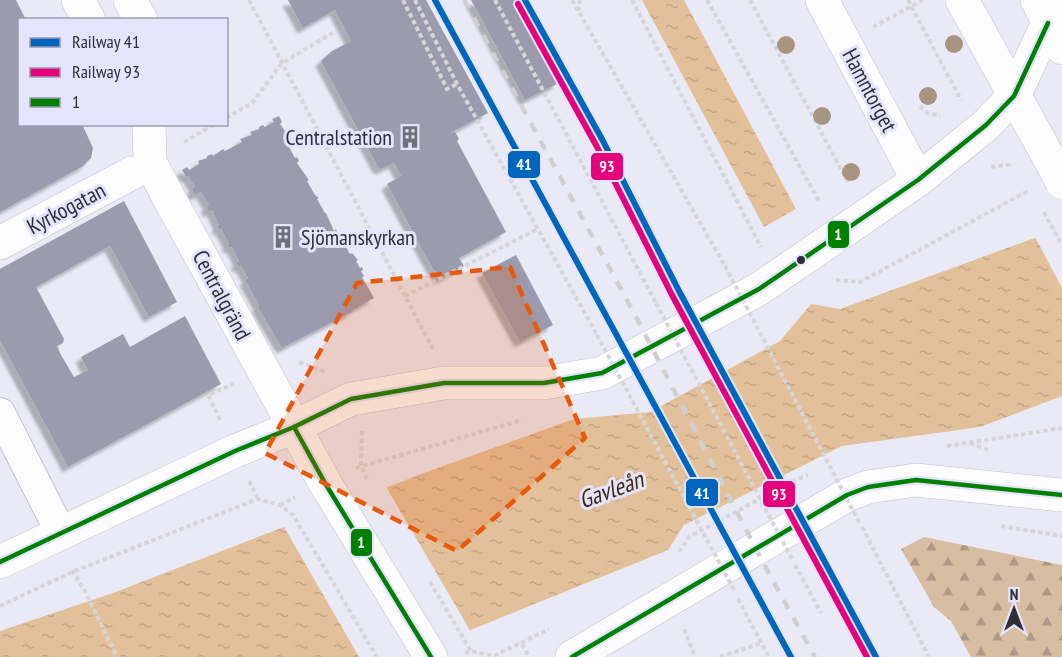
<svg xmlns="http://www.w3.org/2000/svg" width="1062" height="657" font-family="'PT Sans Narrow',sans-serif">
<style>
.forest{fill:url(#forest-firs)}
.water{fill:url(#water-ripples)}
.pier{fill:#eaeaf7}
.building{fill:#9c9bad;filter:url(#shadow)}
.lines{fill:none;stroke-linecap:round;stroke-linejoin:round}
.pedestrian-casing{stroke:#c0c1cb;stroke-width:32}
.minor-casing{stroke:#c0c1cb;stroke-width:34}
.tertiary-casing{stroke:#c0c1cb;stroke-width:34}
.secondary-casing{stroke:#c0c1cb;stroke-width:34}
.path{stroke:#d6d6da;stroke-width:4;stroke-dasharray:4.5 3;stroke-linecap:butt}
.pedestrian{stroke:#fcfcfe;stroke-width:30}
.minor{stroke:#fcfcfe;stroke-width:33}
.tertiary{stroke:#fcfcfe;stroke-width:33}
.secondary{stroke:#fcfcfe;stroke-width:33}
.rail{stroke:#d0d0d3;stroke-width:4.5;stroke-dasharray:10 10;stroke-linecap:butt}
.secondary-bridge-casing{stroke:#c0c1cb;stroke-width:34;stroke-linecap:butt}
.path-bridge{stroke:#d6d6da;stroke-width:4;stroke-dasharray:4.5 3;stroke-linecap:butt}
.secondary-bridge{stroke:#fcfcfe;stroke-width:33}
.bus-1-casing{stroke:#e4e5fd;stroke-width:9}
.bus-1{stroke:#008000;stroke-width:4.5}
.rail-1-casing{stroke:#e4e5fd;stroke-width:10}
.rail-2-casing{stroke:#e4e5fd;stroke-width:10}
.rail-1{stroke:#0065bd;stroke-width:6}
.rail-2{stroke:#e5007d;stroke-width:6}
.tree{fill:#a79582}
.marked{fill:#e8590c;fill-opacity:0.2;stroke:#e8590c;stroke-width:4.5;stroke-dasharray:12 8;stroke-linejoin:round}
.bus-dot{fill:#2e2e37;stroke:#e4e5fd;stroke-width:2}
.labels{text-anchor:middle;stroke-width:6;stroke-linejoin:round;paint-order:stroke}
.street-label{font-size:22px;fill:#2e2e37;stroke:#e4e5fd}
.poi-label{font-size:22px;fill:#2e2e37;stroke:#e4e5fd;text-anchor:end}
.water-label{font-size:24px;font-style:italic;fill:#3e2a0f;stroke:#e4e5fd}
.line-badge{stroke:#e4e5fd;stroke-width:2}
.badge-label{font-size:16px;text-anchor:middle;font-weight:bold;fill:#fff}
</style>
<defs>
<pattern id="forest-firs" width="22" height="20" patternUnits="userSpaceOnUse" patternTransform="scale(1.5)"><rect width="22" height="20" fill="#d7bda2"/><path d="M5 1l3.5 6h-7zM16 11l3.5 6h-7z" fill="#af9a85"/></pattern>
<pattern id="water-ripples" width="26" height="14" patternUnits="userSpaceOnUse" patternTransform="scale(1.5)"><rect width="26" height="14" fill="#e2c19a"/><path d="M2 4q2-2 4 0t4 0M15 11q2-2 4 0t4 0" fill="none" stroke="#c2a685"/></pattern>
<filter id="shadow"><feDropShadow dx="-5.5" dy="5.5" stdDeviation="1.5" flood-color="#0004"/></filter>
</defs>
<rect width="100%" height="100%" fill="#eaeaf7"/>
<!-- forest -->
<polygon class="forest" points="924,537 1062,565 1062,657 971,657 951,621 934,607 901,549"/>
<!-- water -->
<g class="water">
<polygon points="642,0 684,0 796,209 764,227"/>
<polygon points="1062,228 1062,396 980,427 842,446 684,525 668,550 404,657 0,657 0,631 113,593 424,473 574,419 650,412 780,341 811,304 840,309"/>
</g>
<!-- pier -->
<g class="pier">
<polygon points="1062,225 1062,288 1034,235"/>
<polygon points="385,485 471,632 411,657 359,657 283,525"/>
</g>
<!-- building -->
<g class="building">
<polygon points="0,0 16,0 26,20 20,20 20,124 82,124 93,148 91,158 83,166 0,212"/>
<polygon points="288,0 426,0 488,113 450,133 455,132 459,139 457,141 506,232 459,258 464,266 440,279 435,270 434,271 387,184 401,176 394,163 381,169 378,167 321,61 332,51 351,41 335,10 303,28"/>
<polygon points="471,0 516,0 559,83 525,100"/>
<polygon points="279,116 282,122 280,124 292,141 287,143 295,158 297,157 299,161 297,163 309,180 307,181 315,195 319,198 317,199 325,213 326,213 334,231 336,229 350,254 352,253 358,260 356,261 360,268 362,267 363,270 361,271 364,276 362,277 374,298 351,311 352,312 282,348 257,306 259,305 245,280 248,278 241,266 239,267 236,263 239,261 232,247 229,248 227,245 229,244 221,229 219,230 217,226 219,225 212,210 209,212 206,206 209,205 201,192 195,195 192,189 195,187 188,176 186,177 182,170 187,167 189,170 199,164 198,161 207,158 207,156 212,154 213,156 223,149 225,151 242,142 240,139 252,135 250,132 259,129 259,127 263,125 265,127 274,122 272,119"/>
<polygon points="124,201 177,302 149,317 110,246 36,287 64,339 63,343 57,346 61,355 74,377 88,370 81,357 123,334 130,347 185,316 221,384 68,467 0,340 0,269"/>
<polygon points="516,255 553,325 520,342 482,273"/>
</g>
<g class="lines">
<!-- pedestrian casing -->
<g class="pedestrian-casing">
<polyline id="pedestrian" points="0,413 61,533"/>
</g>
<!-- minor casing -->
<g class="minor-casing">
<g id="minor">
<polyline points="78,0 89,20"/>
<polyline points="130,0 141,20"/>
<polyline points="822,0 918,180"/>
<polyline points="149,124 150,162 169,198"/>
<polyline points="0,243 132,173"/>
<polyline points="0,562 235,451 294,427 351,399 444,383 544,383 602,373 759,289 918,180 986,125 1014,96 1048,23 1062,15"/>
<polyline points="572,657 847,495 868,487 916,480 1062,495"/>
</g>
</g>
<!-- tertiary casing -->
<g class="tertiary-casing">
<polyline id="tertiary" points="169,198 325,483 431,657"/>
</g>
<!-- secondary casing -->
<g class="secondary-casing">
<g id="secondary">
<polyline points="962,0 1053,165"/>
<polyline points="1037,0 1062,48"/>
</g>
</g>
<!-- path -->
<g class="path">
<polyline points="249,0 434,351"/>
<polyline points="403,0 447,89 457,84"/>
<polyline points="415,0 457,84 597,335"/>
<polyline points="495,0 656,303"/>
<polyline points="572,0 725,266"/>
<polyline points="632,0 761,247"/>
<polyline points="707,0 820,203"/>
<polyline points="750,0 849,184"/>
<polyline points="908,0 961,100"/>
<polyline points="578,11 580,0"/>
<polyline points="873,27 923,0"/>
<polyline points="920,106 928,113 940,116"/>
<polyline points="226,118 252,103 282,63 336,31"/>
<polyline points="184,142 215,124"/>
<polyline points="991,167 1013,164"/>
<polyline points="836,280 860,282 1028,191"/>
<polyline points="405,296 538,229"/>
<polyline points="299,362 326,372"/>
<polyline points="220,420 208,395 234,384"/>
<polyline points="362,431 361,466 368,481"/>
<polyline points="970,443 988,450"/>
<polyline points="947,446 1062,428"/>
<polyline points="356,468 522,420"/>
<polyline points="249,481 258,499"/>
<polyline points="280,505 295,497"/>
<polyline points="1001,526 1062,536"/>
<polyline points="862,527 929,657"/>
<polyline points="679,552 689,537 797,479 808,475"/>
<polyline points="795,565 821,613"/>
<polyline points="72,570 86,593 117,657"/>
<polyline points="430,582 471,651"/>
<polyline points="738,599 769,657"/>
<polyline points="0,606 72,572 258,499 280,505 293,515 377,657"/>
<polyline points="684,629 695,657"/>
<polyline points="522,644 529,657"/>
<polyline points="465,653 471,651 494,656 549,629"/>
<polyline points="720,657 761,643"/>
</g>
<!-- pedestrian -->
<use href="#pedestrian" class="pedestrian"/>
<!-- minor -->
<use href="#minor" class="minor"/>
<!-- tertiary -->
<use href="#tertiary" class="tertiary"/>
<!-- secondary -->
<use href="#secondary" class="secondary"/>
<!-- rail -->
<polyline class="rail" points="464,0 635,315 768,572 815,657"/>
<!-- secondary-bridge casing -->
<g class="secondary-bridge-casing">
<polyline id="secondary-bridge" points="1053,165 1062,182"/>
</g>
<!-- path-bridge -->
<g class="path-bridge">
<polyline points="1044,212 1062,246"/>
<polyline points="725,266 860,524"/>
<polyline points="656,303 792,559"/>
<polyline points="597,335 734,590"/>
</g>
<!-- secondary-bridge -->
<use href="#secondary-bridge" class="secondary-bridge"/>
<!-- bus-1 casing -->
<g class="bus-1-casing">
<g id="bus-1">
<polyline points="294,427 325,483 431,657"/>
<polyline points="0,562 235,451 294,427 351,399 444,383 544,383 602,373 759,289 918,180 986,125 1014,96 1048,23"/>
<polyline points="572,657 847,495 868,487 916,480 1062,495"/>
</g>
</g>
<!-- bus-1 -->
<use href="#bus-1" class="bus-1"/>
<!-- rail-1 casing -->
<g class="rail-1-casing">
<g id="rail-1">
<polyline points="435,0 791,657"/>
<polyline points="525,0 603,141 679,291 876,657"/>
</g>
</g>
<!-- rail-2 casing -->
<g class="rail-2-casing">
<polyline id="rail-2" points="518,4 596,145 672,295 867,657"/>
</g>
<!-- rail-1 -->
<use href="#rail-1" class="rail-1"/>
<!-- rail-2 -->
<use href="#rail-2" class="rail-2"/>
</g>
<!-- trees -->
<g class="tree">
<circle cx="954" cy="44" r="9"/>
<circle cx="786" cy="45" r="9"/>
<circle cx="928" cy="96" r="9"/>
<circle cx="822" cy="116" r="9"/>
<circle cx="851" cy="172" r="9"/>
</g>
<!-- marked area -->
<path class="marked" d="M510,267l75,171 -128,113 -192,-98 92,-170z"/>
<!-- icons -->
<defs>
<g id="building-bare" transform="scale(1.8)"><path d="M-4-6H4V6H1V3H-1V6H-4ZM-2.5-4.3h1.7v1.8h-1.7ZM.8-4.3h1.7v1.8H.8ZM-2.5-1h1.7V.8h-1.7ZM.8-1h1.7V.8H.8Z" fill="#70707a" stroke="#e4e5fd" stroke-width="2.5" paint-order="stroke"/></g>
</defs>
<g fill-rule="evenodd">
<use href="#building-bare" x="410" y="137"/>
<use href="#building-bare" x="283" y="237"/>
</g>
<!-- markers -->
<circle class="bus-dot" cx="801" cy="260" r="5"/>
<g class="labels">
<!-- street labels -->
<g class="street-label">
<text transform="translate(870 90) rotate(62)" y="8">Hamntorget</text>
<text transform="translate(66 208) rotate(-28)" y="8">Kyrkogatan</text>
<text transform="translate(222 295) rotate(62)" y="8">Centralgränd</text>
</g>
<!-- poi labels -->
<g class="poi-label">
<text x="392" y="145">Centralstation</text>
<text x="301" y="245" text-anchor="start">Sjömanskyrkan</text>
</g>
<!-- water labels -->
<g class="water-label">
<text transform="translate(611 490) rotate(-20)" y="8">Gavleån</text>
</g>
</g>
<g class="line-badge">
<rect x="507" y="150" width="34" height="29" rx="6" fill="#0065bd"/>
<rect x="590" y="152" width="34" height="29" rx="6" fill="#e5007d"/>
<rect x="827" y="220" width="23" height="29" rx="6" fill="#008000"/>
<rect x="685" y="478" width="34" height="29" rx="6" fill="#0065bd"/>
<rect x="762" y="480" width="34" height="28" rx="6" fill="#e5007d"/>
<rect x="350" y="528" width="23" height="29" rx="6" fill="#008000"/>
</g>
<g class="badge-label">
<text x="524" y="170">41</text>
<text x="607" y="172">93</text>
<text x="838" y="240">1</text>
<text x="702" y="499">41</text>
<text x="779" y="500">93</text>
<text x="361" y="548">1</text>
</g>
<!-- legend -->
<rect x="18" y="18" width="210" height="108" fill="#e4e5fd" stroke="#9b9cae" stroke-width="1.5"/>
<rect x="30" y="38" width="30" height="9" fill="#0065bd" stroke="#9b9cae" stroke-width="1.5"/>
<text x="72" y="48" font-size="18" fill="#2e2e37">Railway 41</text>
<rect x="30" y="68" width="30" height="9" fill="#e5007d" stroke="#9b9cae" stroke-width="1.5"/>
<text x="72" y="78" font-size="18" fill="#2e2e37">Railway 93</text>
<rect x="30" y="98" width="30" height="9" fill="#008000" stroke="#9b9cae" stroke-width="1.5"/>
<text x="72" y="108" font-size="18" fill="#2e2e37">1</text>
<!-- north arrow -->
<g transform="translate(1014 609)" stroke="#e4e5fd" stroke-width="4.5" paint-order="stroke">
<path d="M0-4.5L10 22L0 15L-10 22Z" fill="#2e2e37"/>
<text y="-9" font-size="16" font-weight="bold" text-anchor="middle" fill="#2e2e37">N</text>
</g>
</svg>
